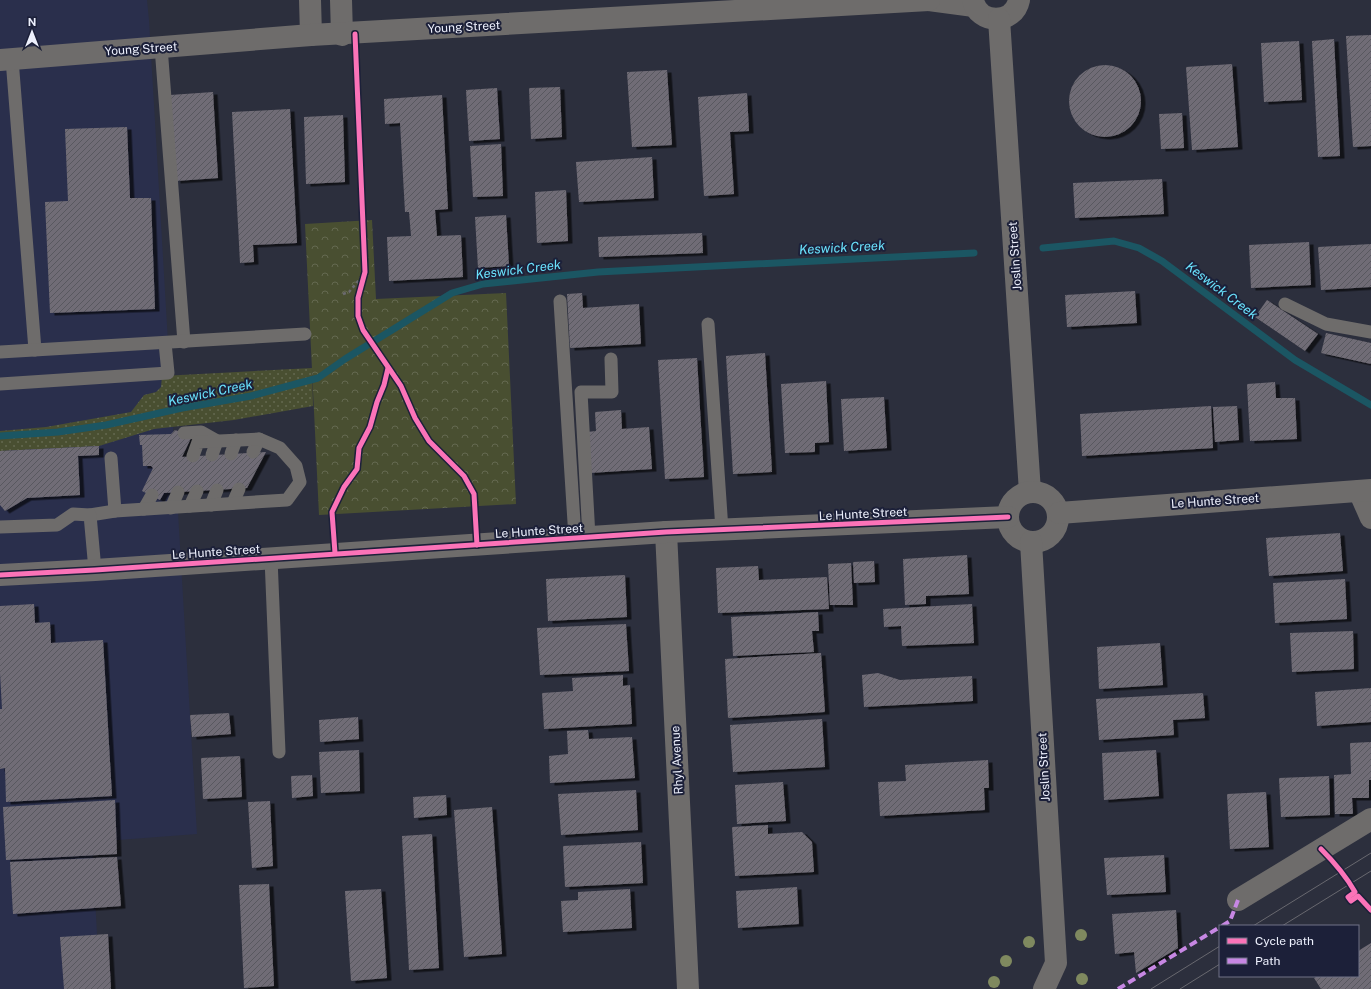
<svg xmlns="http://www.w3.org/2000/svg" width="1371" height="989" font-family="'Public Sans',sans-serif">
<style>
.built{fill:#2a2f4c}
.grass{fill:url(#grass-dots)}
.forest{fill:url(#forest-crowns)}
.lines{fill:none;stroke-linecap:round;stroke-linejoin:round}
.stream{stroke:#1b5663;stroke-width:7}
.building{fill:url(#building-hatch);filter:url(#shadow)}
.path{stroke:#6b6a6e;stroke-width:2.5;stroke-dasharray:3 3;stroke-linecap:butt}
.service{stroke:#6e6c6b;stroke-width:13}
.minor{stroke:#6e6c6b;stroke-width:22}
.tram{stroke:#68686f;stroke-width:1}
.quiet{stroke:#c787e3;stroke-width:4;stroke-dasharray:8 4;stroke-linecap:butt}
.cycleway-casing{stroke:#1c2039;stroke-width:8}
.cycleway{stroke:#fb73b8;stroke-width:5}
.tree{fill:#7f895f}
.labels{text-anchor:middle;stroke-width:4;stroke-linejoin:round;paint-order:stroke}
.street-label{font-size:12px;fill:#edf0fd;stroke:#1c2039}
.water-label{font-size:13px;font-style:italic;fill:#6ae2fc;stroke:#1c2039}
</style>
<defs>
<pattern id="grass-dots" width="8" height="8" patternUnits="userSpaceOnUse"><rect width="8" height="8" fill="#494f31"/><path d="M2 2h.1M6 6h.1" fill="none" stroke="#646950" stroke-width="1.8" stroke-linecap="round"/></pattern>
<pattern id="forest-crowns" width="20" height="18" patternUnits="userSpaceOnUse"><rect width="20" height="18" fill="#494f31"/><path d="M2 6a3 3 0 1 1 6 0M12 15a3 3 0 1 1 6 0" fill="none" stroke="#646950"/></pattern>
<pattern id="building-hatch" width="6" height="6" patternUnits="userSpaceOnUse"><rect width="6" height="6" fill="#706c76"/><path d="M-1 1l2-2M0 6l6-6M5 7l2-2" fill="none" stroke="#59585f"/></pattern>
<filter id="shadow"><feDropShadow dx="4.5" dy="2.5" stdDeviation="0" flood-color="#0009"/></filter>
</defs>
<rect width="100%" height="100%" fill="#2c2f3d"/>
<!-- built -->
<polygon class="built" points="0,0 147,0 149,20 197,834 92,842 100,989 0,989"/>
<!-- grass -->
<polygon class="grass" points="312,368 313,406 234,420 154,429 99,446 0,451 0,431 46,427 131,412 144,395 156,392 161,387 162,376"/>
<!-- forest -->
<polygon class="forest" points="372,220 376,299 506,293 516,504 319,515 305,224"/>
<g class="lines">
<!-- stream -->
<g class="stream">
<polyline points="1043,248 1114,241 1139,248 1162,261 1295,360 1371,405"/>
<polyline points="0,436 58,432 106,425 182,408 251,396 318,378 345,359 452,293 483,284 598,272 974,253"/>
</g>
</g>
<!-- building -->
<g class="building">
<polygon points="1371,35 1371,146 1353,147 1346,36"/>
<polygon points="1334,39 1340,156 1318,157 1312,41"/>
<polygon points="1299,41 1302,100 1264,102 1261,43"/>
<polygon points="1232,64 1238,147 1192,150 1186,67"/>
<circle cx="1105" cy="101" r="36"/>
<polygon points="667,70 672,145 632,147 627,72"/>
<polygon points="560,87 562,137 531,139 529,88"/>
<polygon points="497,88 500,139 469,141 466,90"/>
<polygon points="213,92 218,178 176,181 170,95"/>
<polygon points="747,93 749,131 730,132 734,194 704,196 698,97"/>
<polygon points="442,95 448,209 435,210 437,236 461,235 463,277 389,281 387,237 411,236 409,212 405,212 400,123 385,124 384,99"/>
<polygon points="290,109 297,243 253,245 254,262 240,263 232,112"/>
<polygon points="1182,113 1184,148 1161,149 1159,114"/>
<polygon points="343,115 345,182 306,184 304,117"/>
<polygon points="127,127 130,198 151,198 155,309 50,313 45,202 68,201 65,129"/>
<polygon points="501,144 503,196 473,197 470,146"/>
<polygon points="652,157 654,198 579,202 576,162"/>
<polygon points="1162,179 1164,214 1075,218 1073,183"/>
<polygon points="566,190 568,241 537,243 535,192"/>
<polygon points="506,215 509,266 478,268 475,217"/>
<polygon points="702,233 703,253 599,257 598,237"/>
<polygon points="1309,242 1311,285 1251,288 1249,245"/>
<polygon points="1371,244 1371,287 1321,290 1318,247"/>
<polygon points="1135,291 1137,323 1067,327 1065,295"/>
<polygon points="582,293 583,308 639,304 641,344 570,348 567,294"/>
<polygon points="1267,300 1318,334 1305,351 1255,317"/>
<polygon points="1326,333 1371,343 1371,364 1321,353"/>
<polygon points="765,353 772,472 733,474 726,356"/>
<polygon points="697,358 704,477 665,479 658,360"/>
<polygon points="826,381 829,442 815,443 815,452 785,453 781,384"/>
<polygon points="1275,382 1276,398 1295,398 1297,439 1250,441 1247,384"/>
<polygon points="884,397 887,448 844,451 841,399"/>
<polygon points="1211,406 1213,448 1082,456 1080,414"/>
<polygon points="1237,406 1239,440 1215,442 1213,407"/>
<polygon points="621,410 622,429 649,427 652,469 590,473 587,432 596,431 595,412"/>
<polygon points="175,430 192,436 182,457 266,452 247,488 164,493 160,500 142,491 153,468 151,466 143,466 142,445 140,445 139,435 171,434"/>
<polygon points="99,446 99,455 78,456 80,495 27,498 5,511 0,505 0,451"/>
<polygon points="1340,533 1343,571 1269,576 1266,538"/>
<polygon points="967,555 969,594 926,596 926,604 905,605 903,559"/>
<polygon points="874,561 875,582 854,583 853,562"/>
<polygon points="851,563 853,605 830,605 828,564"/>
<polygon points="758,566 759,580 827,577 829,609 718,613 716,568"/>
<polygon points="625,575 627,617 548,621 546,579"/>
<polygon points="1345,579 1347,619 1275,623 1273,583"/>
<polygon points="34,604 35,623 50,622 51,643 103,640 112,796 6,802 5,768 0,769 0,709 2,709 0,673 0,606"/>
<polygon points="972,604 974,643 902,646 901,626 884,627 883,609"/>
<polygon points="818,612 819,631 812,631 814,652 733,656 731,617"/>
<polygon points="626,624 629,671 540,675 537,628"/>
<polygon points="1353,631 1354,669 1292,672 1290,633"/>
<polygon points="1160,643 1163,685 1099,689 1097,647"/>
<polygon points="821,653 825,712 728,718 725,659"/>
<polygon points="878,673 900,680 972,676 973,701 864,707 862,675"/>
<polygon points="623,675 623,686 630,685 632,724 544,729 542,693 573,691 572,678"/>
<polygon points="1371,688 1371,722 1317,726 1315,692"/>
<polygon points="1203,693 1205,718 1173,720 1174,735 1099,740 1096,699"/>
<polygon points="229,713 231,734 192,737 190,715"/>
<polygon points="358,717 359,739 320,742 319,720"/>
<polygon points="822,719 825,767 733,772 730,725"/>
<polygon points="588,730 589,739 632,737 635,778 550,783 549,756 568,754 567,731"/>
<polygon points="1371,742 1371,780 1369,780 1369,798 1352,798 1353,814 1335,814 1334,775 1351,774 1350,743"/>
<polygon points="359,750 360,791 321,793 319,752"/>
<polygon points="1156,750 1159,796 1104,800 1102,753"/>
<polygon points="240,756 242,797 203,799 201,758"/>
<polygon points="988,760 989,788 984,788 985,810 880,816 878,782 906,781 905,765"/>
<polygon points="312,775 313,796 292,798 291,776"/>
<polygon points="1329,776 1330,815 1281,817 1279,778"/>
<polygon points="783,782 786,821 737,824 735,785"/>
<polygon points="636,790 638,830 561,835 558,794"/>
<polygon points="1266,792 1269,847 1230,849 1227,794"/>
<polygon points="446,795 447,815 414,818 413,797"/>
<polygon points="115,800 117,854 6,860 3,807"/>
<polygon points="270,801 273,866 252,868 248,802"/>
<polygon points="492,807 502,954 464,957 454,810"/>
<polygon points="768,825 768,834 802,832 812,842 814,872 735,876 732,827"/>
<polygon points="432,834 439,968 409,970 402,836"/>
<polygon points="641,842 643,883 565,887 563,846"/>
<polygon points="1164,855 1166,892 1107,895 1104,858"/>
<polygon points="117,857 121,906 13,914 10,862"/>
<polygon points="269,884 274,986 244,988 239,885"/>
<polygon points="797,887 799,924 738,928 736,891"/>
<polygon points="381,889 387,978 351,981 345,891"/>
<polygon points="630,889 632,928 563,932 561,901 578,900 578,892"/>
<polygon points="1176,910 1178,948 1136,973 1134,952 1115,954 1112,914"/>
<polygon points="108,934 111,989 64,989 60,937"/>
<polygon points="1371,943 1371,989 1321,989 1314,978 1318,976 1358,976 1358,951"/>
</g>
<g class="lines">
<!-- path -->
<g class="path">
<polyline points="356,55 365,272 358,298 358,316 363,330 401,386 415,418 429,441 464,476 474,494 476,522"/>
<polyline points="343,294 349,292 364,274"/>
<polyline points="334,531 332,512 344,487 357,469 359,448 370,427 377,402 384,385 388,368"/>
<polyline points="1338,866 1355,892 1348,897 1351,901 1358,896 1371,910"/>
</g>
<!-- service -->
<g class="service">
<polyline points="161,47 184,342"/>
<polyline points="12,59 35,350"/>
<polyline points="560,301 575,538"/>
<polyline points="1285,304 1326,324 1371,332"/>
<polyline points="708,324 722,530"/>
<polyline points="0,352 305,334"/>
<polyline points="0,384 168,373 165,343"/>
<polyline points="184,433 201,432 217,441 212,455"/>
<polyline points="253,452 259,439"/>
<polyline points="231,454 236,440"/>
<polyline points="233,503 239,489"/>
<polyline points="211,505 217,490"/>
<polyline points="190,506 197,491"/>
<polyline points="171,508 178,492"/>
<polyline points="144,509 152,495"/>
<polyline points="115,511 287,500 300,482 296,466 280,448 259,439 198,442 193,456"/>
<polyline points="90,515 115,511 111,458"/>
<polyline points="0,527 57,525 73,514 90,515 95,570"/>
<polyline points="589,537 581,392 612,392 611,359"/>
<polyline points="271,558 279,752"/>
</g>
<!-- minor -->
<g class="minor">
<polyline points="310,0 311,35"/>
<polyline points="341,0 342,35"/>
<polyline points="929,0 974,6"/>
<path d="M973,0c5,25 41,25 46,0"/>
<polyline points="999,19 1030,492"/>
<polyline points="0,60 311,35 929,0"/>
<polyline points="1359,491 1371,518"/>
<circle cx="1033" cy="517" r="25"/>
<polyline points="1059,513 1371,490"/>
<polyline points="666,532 688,989"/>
<polyline points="1031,542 1056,963 1044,989"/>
<polyline points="0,575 95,570 666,532 1008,517"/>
<polyline points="1238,900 1371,819"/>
</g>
<!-- tram -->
<g class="tram">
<polyline points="1253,926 1371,853"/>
<polyline points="1282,926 1371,871"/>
<polyline points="1151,989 1220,946"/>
<polyline points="1180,989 1220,964"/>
</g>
<!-- quiet -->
<g class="quiet">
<polyline points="1222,926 1230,921 1238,900"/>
<polyline points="1118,989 1220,927"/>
</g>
<!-- cycleway casing -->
<g class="cycleway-casing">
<g id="cycleway">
<polyline points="355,34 365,272 358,298 358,316 363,330 401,386 415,418 429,441 464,476 474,494 477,545"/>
<polyline points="335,553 332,512 344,487 357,469 359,448 370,427 377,402 384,385 388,368"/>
<polyline points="0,575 95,570 666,532 1008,517"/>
<path d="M1321,849c13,13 25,27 34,43l-7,5 3,4 7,-5 13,14"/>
</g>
</g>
<!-- cycleway -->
<use href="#cycleway" class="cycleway"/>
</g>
<!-- trees -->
<g class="tree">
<circle cx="1081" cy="935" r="6"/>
<circle cx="1029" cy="942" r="6"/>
<circle cx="1006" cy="961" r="6"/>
<circle cx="1082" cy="979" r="6"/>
<circle cx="994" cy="982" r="6"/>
</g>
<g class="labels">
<!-- street labels -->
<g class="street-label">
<text transform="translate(464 27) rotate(-3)" y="4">Young Street</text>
<text transform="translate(141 49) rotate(-4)" y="4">Young Street</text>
<text transform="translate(1015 256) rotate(-94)" y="4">Joslin Street</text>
<text transform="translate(1215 501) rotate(-4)" y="4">Le Hunte Street</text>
<text transform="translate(863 514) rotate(-3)" y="4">Le Hunte Street</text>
<text transform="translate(539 531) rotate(-4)" y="4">Le Hunte Street</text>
<text transform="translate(216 552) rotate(-4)" y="4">Le Hunte Street</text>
<text transform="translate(677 760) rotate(-93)" y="4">Rhyl Avenue</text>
<text transform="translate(1044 767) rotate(-93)" y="4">Joslin Street</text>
</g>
<!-- water labels -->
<g class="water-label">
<text transform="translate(842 247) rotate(-3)" y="5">Keswick Creek</text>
<text transform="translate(518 269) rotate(-7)" y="5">Keswick Creek</text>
<text transform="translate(1222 290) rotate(37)" y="5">Keswick Creek</text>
<text transform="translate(210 392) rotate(-12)" y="5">Keswick Creek</text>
</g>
</g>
<!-- legend -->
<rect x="1219" y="925" width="140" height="52" fill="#1c2039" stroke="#707387"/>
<rect x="1227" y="938" width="20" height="6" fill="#fb73b8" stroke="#707387"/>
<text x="1255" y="945" font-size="12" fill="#edf0fd">Cycle path</text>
<rect x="1227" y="958" width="20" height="6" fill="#c787e3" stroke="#707387"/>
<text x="1255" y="965" font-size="12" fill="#edf0fd">Path</text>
<!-- north arrow -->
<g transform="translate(32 32)" stroke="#1c2039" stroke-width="3" paint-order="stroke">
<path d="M0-3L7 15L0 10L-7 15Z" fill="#edf0fd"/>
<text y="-6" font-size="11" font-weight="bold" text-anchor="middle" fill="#edf0fd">N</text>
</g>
</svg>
